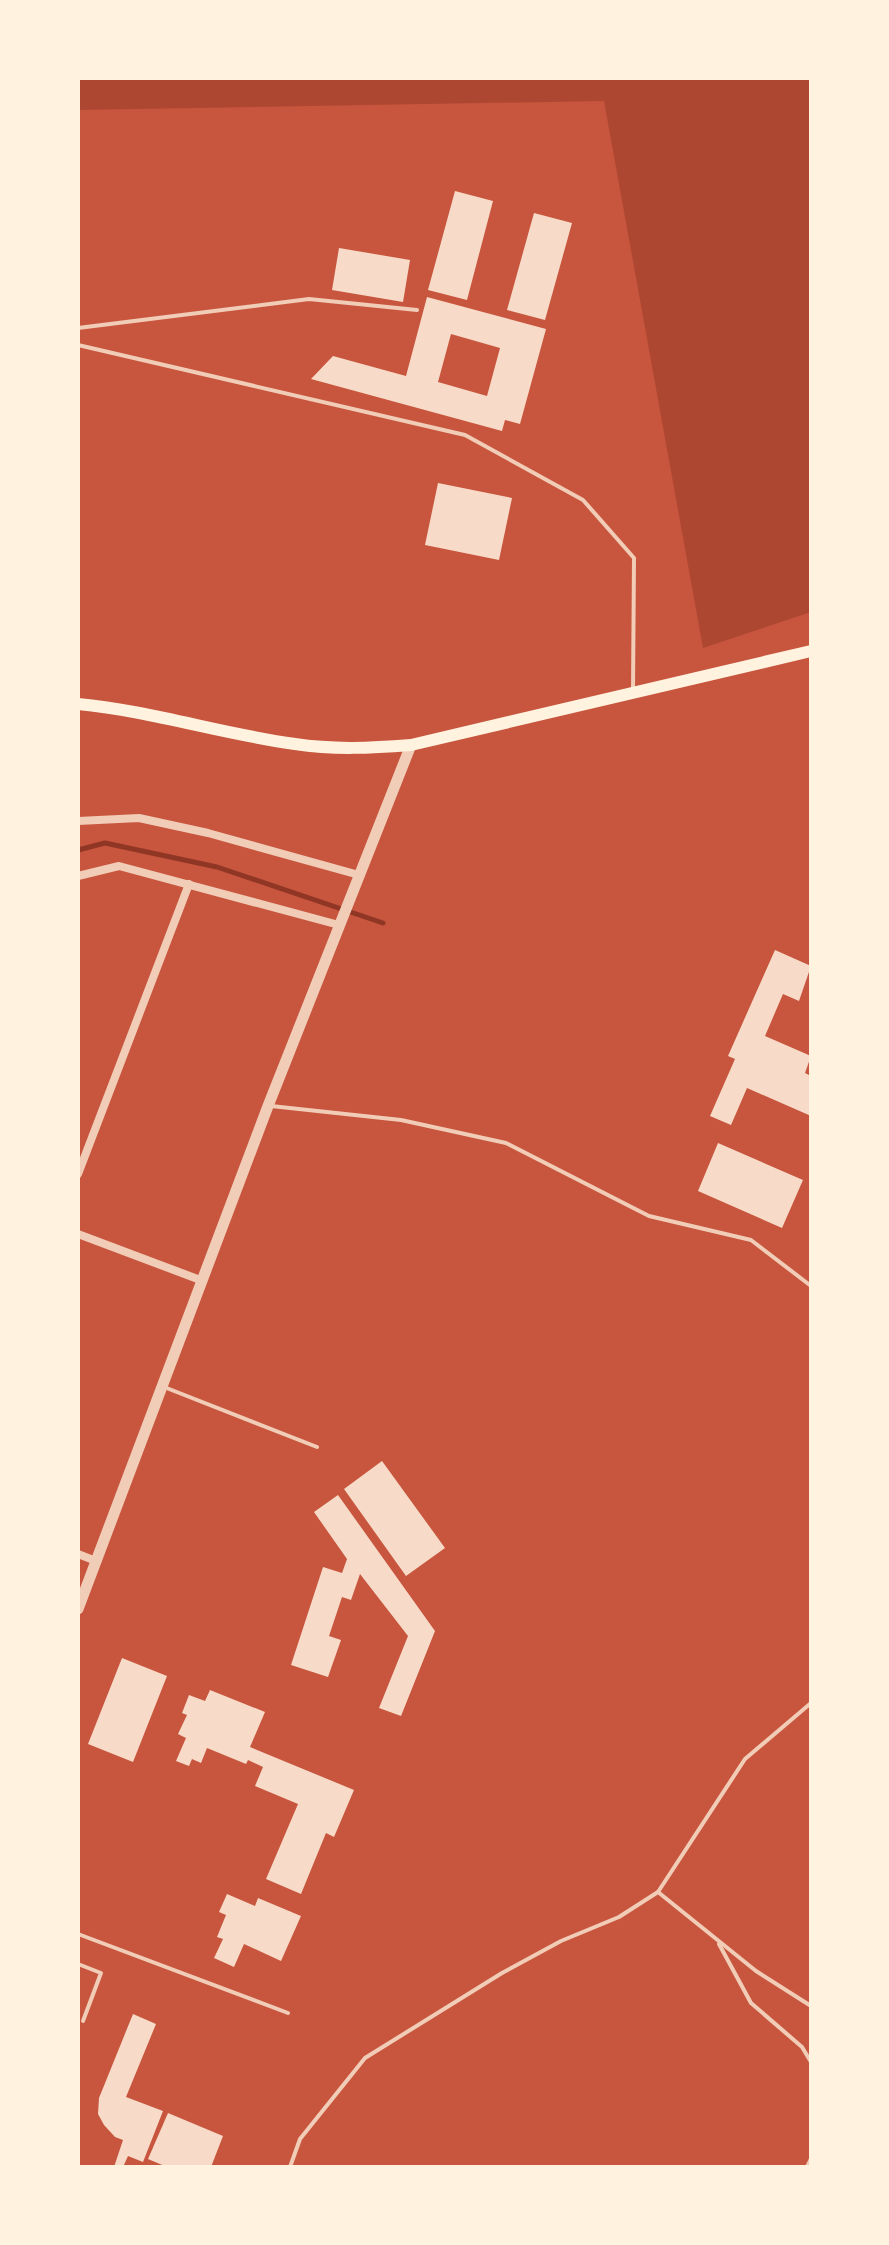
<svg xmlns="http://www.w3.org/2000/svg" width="889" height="2245" font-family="Helvetica,sans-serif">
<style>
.green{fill:#ae4732}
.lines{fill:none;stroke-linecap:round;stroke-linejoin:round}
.stream{stroke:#8f3625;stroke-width:5}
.building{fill:#f7dbc8;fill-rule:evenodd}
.service{stroke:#f1ccb7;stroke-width:4}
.minor{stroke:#f1ccb7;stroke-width:8}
.tertiary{stroke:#f1ccb7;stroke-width:11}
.secondary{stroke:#fff3e0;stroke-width:12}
</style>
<rect width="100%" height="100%" fill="#c8553d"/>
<!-- green -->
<polygon class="green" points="78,78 811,78 811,612 703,648 604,101 78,110"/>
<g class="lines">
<!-- stream -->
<polyline class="stream" points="78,850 105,843 217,867 383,923"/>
</g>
<!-- building -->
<g class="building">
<polygon points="455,191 493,201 467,300 428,290"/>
<polygon points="534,213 572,223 545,320 507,310"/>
<polygon points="339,248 410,260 403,302 332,290"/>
<path d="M427,297l119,32 -26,95 -15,-4 -3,11 -191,-52 22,-23 73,20zM451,334l49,14 -13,48 -49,-14z"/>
<polygon points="438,483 512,498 499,560 425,545"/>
<polygon points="775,950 811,966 799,1001 783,994 765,1036 811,1056 805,1073 811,1076 811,1116 747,1088 731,1125 710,1116 735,1059 728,1056"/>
<polygon points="718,1143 803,1180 782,1228 698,1191"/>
<polygon points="382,1461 445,1548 406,1576 344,1489"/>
<polygon points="338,1495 435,1631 401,1716 379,1708 408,1636 360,1574 351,1600 342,1597 329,1636 341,1640 328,1677 291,1665 323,1567 342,1573 347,1559 314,1512"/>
<polygon points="122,1658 167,1676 133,1762 88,1744"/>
<polygon points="210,1690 265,1712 250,1747 354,1790 334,1837 326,1833 301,1894 266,1879 298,1804 255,1786 263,1767 248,1760 246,1764 207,1748 201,1763 192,1759 189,1766 176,1761 186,1738 178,1734 187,1715 182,1713 189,1695 205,1701"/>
<polygon points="227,1894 255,1906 258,1898 301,1916 281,1961 244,1944 234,1967 214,1958 223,1939 217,1937 226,1915 219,1912"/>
<polygon points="133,2014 156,2024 126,2097 163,2111 143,2162 128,2156 123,2167 114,2167 123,2140 115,2137 104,2125 98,2114 99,2098"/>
<polygon points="168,2113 223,2136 211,2167 167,2167 148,2159"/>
</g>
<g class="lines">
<!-- service -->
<g class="service">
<polyline points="78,328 309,299 417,310"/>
<polyline points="78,345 465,435 583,500 634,558 633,690"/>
<polyline points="271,1106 401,1120 506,1143 649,1216 751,1240 811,1286"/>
<polyline points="164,1387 317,1447"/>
<polyline points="658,1892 756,1971 811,2006"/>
<polyline points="78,1934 288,2013"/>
<polyline points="719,1944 751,2003 802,2047 811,2062"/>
<polyline points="78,1964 101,1973 83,2021"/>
<polyline points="290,2167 300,2139 365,2058 502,1973 561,1941 619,1917 658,1892 745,1759 811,1703"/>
<polyline points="807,2167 811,2159"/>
</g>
<!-- minor -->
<g class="minor">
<polyline points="78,821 139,818 208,833 359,875"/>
<polyline points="78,876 119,866 339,925"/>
<polyline points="78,1174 189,884"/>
<polyline points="78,1234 203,1281"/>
<polyline points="78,1554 96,1561"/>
</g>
<!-- tertiary -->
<polyline class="tertiary" points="78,1609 268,1106 411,745"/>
<!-- secondary -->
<path class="secondary" d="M78,704c74,7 143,30 217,40 39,6 77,4 116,1l400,-94"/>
</g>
<!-- border -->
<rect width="889" height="2245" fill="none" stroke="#fff3e0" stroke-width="160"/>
</svg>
